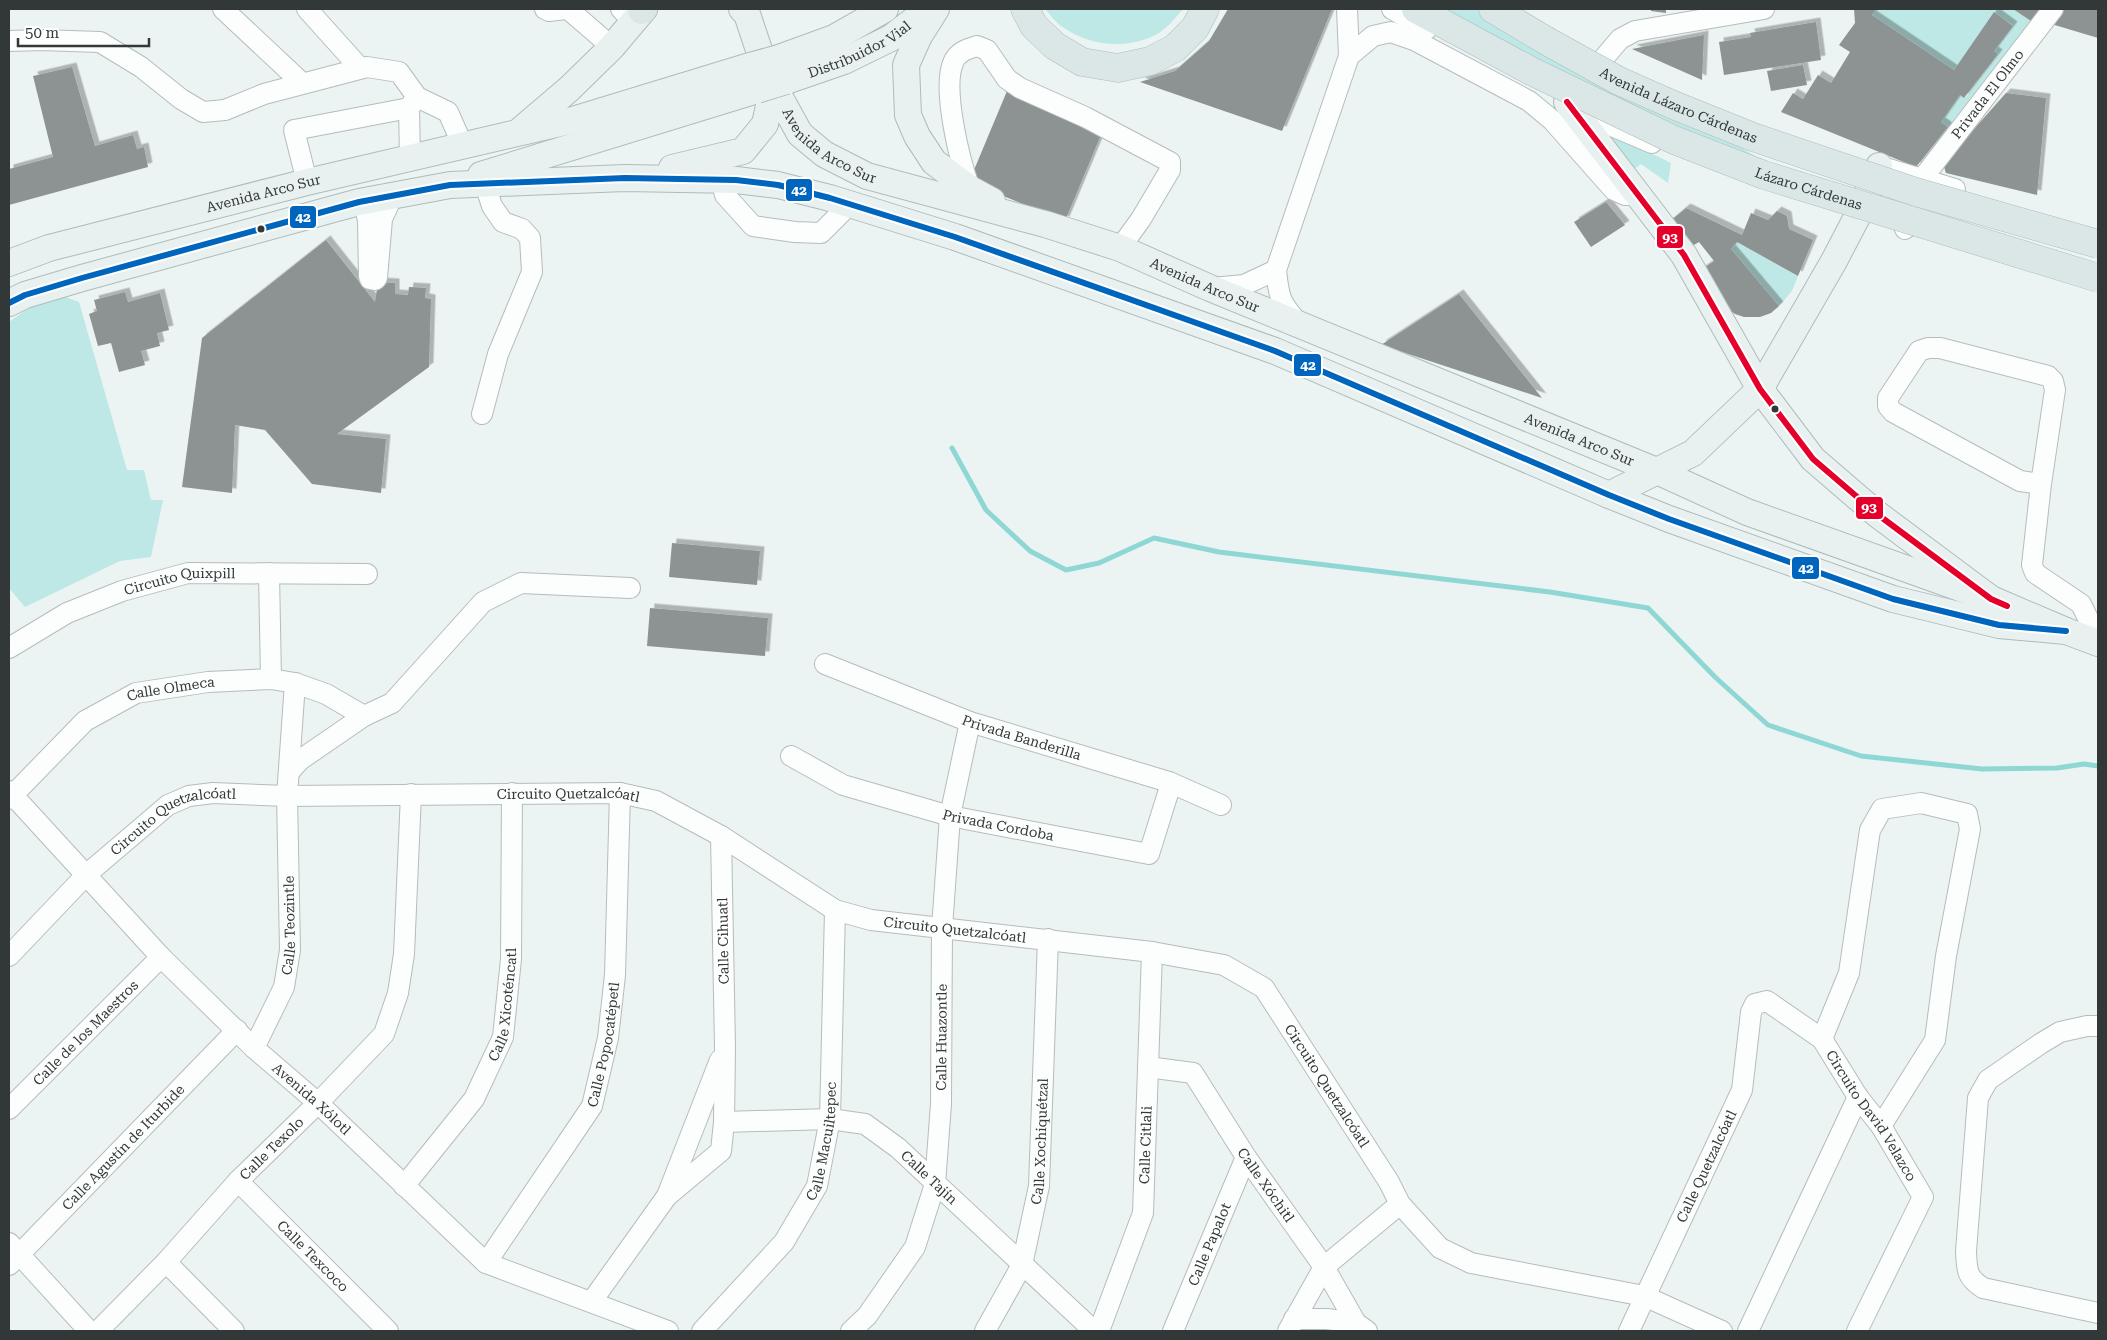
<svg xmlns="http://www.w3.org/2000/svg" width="2107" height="1340" font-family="'Roboto Serif',serif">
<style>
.green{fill:#bee8e5}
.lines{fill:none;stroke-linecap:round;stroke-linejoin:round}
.stream{stroke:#8ed7d4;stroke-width:5}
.building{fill:#8d9292;filter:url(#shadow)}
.minor-casing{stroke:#b6bcbb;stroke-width:22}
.major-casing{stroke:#acbcbb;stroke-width:28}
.highway-casing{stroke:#acbcbb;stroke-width:29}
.minor{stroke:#fcfdfd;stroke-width:20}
.major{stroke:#e8f1f0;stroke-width:26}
.highway{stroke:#dbe7e7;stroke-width:28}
.major-bridge-casing{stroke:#acbcbb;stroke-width:28;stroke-linecap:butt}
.highway-bridge-casing{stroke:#acbcbb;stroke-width:29;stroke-linecap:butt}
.major-bridge{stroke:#e8f1f0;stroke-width:26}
.highway-bridge{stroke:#dbe7e7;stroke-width:28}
.bus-1-casing{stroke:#fff;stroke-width:10}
.bus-2-casing{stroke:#fff;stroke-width:10}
.bus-1{stroke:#e4002b;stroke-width:6}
.bus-2{stroke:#0065bd;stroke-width:6}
.bus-dot{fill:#323837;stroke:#fff;stroke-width:2}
.labels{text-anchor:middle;stroke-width:5;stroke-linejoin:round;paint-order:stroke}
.street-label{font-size:14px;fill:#323837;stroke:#fff}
.line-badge{stroke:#fff;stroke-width:2}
.badge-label{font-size:14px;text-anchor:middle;font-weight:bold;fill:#fff}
</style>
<defs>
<filter id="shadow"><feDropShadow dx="4.5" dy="-4.5" stdDeviation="0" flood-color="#0004"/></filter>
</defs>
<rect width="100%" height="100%" fill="#ecf4f3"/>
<!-- green -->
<g class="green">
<path d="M1045,9h138c-7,8 -15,18 -24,24 -32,18 -70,13 -98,-7 -6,-4 -11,-12 -16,-17z"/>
<polygon points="1426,9 1504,9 1596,57 1774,168 1587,107"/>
<polygon points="1876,9 2013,9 2031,21 1948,127 1941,122 1960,95 1965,98 1998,54 1994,51 2013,25 1994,13 1954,70 1872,15"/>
<polygon points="1591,124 1671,163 1668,183 1641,164 1624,177"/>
<polygon points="1737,242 1798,276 1792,291 1779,306 1731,249"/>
<polygon points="63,296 79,302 127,470 144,470 151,500 163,500 151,557 120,561 25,607 9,588 9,322 33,305"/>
</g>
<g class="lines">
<!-- stream -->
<polyline class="stream" points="952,448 986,510 1030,551 1066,570 1099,563 1154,538 1219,552 1550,592 1648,608 1715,677 1768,725 1861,756 1982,769 2057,768 2084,764 2098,766"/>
</g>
<!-- building -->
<g class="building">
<polygon points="1228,9 1332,9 1282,131 1140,82 1175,71 1209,41"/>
<polygon points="1651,9 1666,9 1666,13 1651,11"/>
<polygon points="1854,9 1876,9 1872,15 1954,70 1994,12 2013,26 1994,51 1998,54 1964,98 1960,95 1941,122 1948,127 1916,167 1781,112 1793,93 1803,99 1818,75 1831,83 1850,52 1839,45 1855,23"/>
<polygon points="2013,9 2041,9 2031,21"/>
<polygon points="2059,9 2098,9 2098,38 2048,23"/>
<polygon points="1816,22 1821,60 1724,75 1719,42 1751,37 1750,33"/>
<polygon points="1704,35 1702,80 1632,49 1673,41"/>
<polygon points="1803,65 1807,85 1771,91 1767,71"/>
<polygon points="72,67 95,146 133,135 137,149 144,147 148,167 9,205 9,169 53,157 33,76"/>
<polygon points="1007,91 1103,130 1065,221 969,182"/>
<polygon points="2006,93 2046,98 2037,195 1946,173 1943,164"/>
<polygon points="1606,202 1625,225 1591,247 1574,222"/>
<polygon points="1686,208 1742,235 1751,213 1768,220 1777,211 1787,216 1789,229 1813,240 1798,276 1737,242 1731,249 1779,306 1771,313 1760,317 1744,317 1735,314 1723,306 1697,273 1714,261 1699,242 1687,249 1668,223"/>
<polygon points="326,240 375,302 378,282 395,283 395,294 408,295 409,287 426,288 425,298 431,299 429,367 337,434 386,439 381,493 312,484 265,430 235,425 232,493 182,487 202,338"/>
<polygon points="125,292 128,302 160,293 169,330 157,333 160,346 141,351 145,365 119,372 111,343 98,346 89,314 97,311 94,300"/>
<polygon points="1459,294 1542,398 1381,345"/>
<polygon points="672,543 760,551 757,585 669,577"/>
<polygon points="650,608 768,618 765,656 647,646"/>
</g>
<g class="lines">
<!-- minor casing -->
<g class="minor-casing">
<g id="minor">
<polyline points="223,9 302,83"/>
<polyline points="307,9 360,68"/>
<polyline points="545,9 549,11 566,9"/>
<polyline points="568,9 612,47"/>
<polyline points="621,9 634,22"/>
<polyline points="1392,9 1427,29"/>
<polyline points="9,41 41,40 100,42 141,67 181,99 203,112 225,110 264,94 367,67 399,72 417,97 448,112 463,146"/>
<polyline points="1349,56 1373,36 1391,32 1414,40 1529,101 1552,120 1614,190 1625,195 1638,195"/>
<polyline points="1603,59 1620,39 1635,31 1764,9"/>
<polyline points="1572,105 1612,126 1652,143"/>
<polyline points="410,158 409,108 417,97"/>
<polyline points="1889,169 1955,189"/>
<polyline points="482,175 492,206 503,222 522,229 530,238 532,272 498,354 482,414"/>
<polyline points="721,179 725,195 753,226 795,232 821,233 850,204"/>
<polyline points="307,182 294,130 409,108"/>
<path d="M970,189c-10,-27 -28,-99 -17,-126 4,-11 14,-14 24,-17l10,4 20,29 13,9 65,29 85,45v8l-29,49 -21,29"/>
<polyline points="359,202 365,208 368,220 369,276 370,279 375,280 377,278 382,219 393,195"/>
<path id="s1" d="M1905,229c-8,-21 -4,-39 17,-50l131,-170"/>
<polyline points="1212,288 1244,285 1276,270"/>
<path d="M1299,324c-19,-22 -20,-25 -23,-54l73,-214 -2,-47"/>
<polyline points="2041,484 2020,481 1893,412 1888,406 1888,398 1919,351 1928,348 1940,348 2048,376 2053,381 2055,390 2041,484 2032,565 2035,573 2081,604 2098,639"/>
<polyline points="269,573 271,679"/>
<path id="s2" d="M9,648l58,-35 55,-22 66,-18 179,1"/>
<path id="s3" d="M825,664l145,58 199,60 52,23"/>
<path id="s4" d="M791,756l52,29 107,31 199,38 20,-64v-8"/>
<polyline points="290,771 300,760 364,716 392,703 483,602 521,583 630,588"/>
<path id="s5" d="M9,791l152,166 93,91 64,55 168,160 182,68"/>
<path id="s6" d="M9,799l76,-78 51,-28 72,-11 63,-3 24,4 31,11 38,22"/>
<path id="s7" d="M9,956l78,-82 81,-69 21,-9 24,-3 74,3 333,-3 36,8 65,35 114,74 36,10 281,32 72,13 40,23 125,194 11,22 40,44 31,15 173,33 78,35"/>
<path d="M2098,1026h-11l-27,6 -20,12 -52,36 -10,18 -12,153c1,19 0,26 17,37l115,25"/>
<polyline points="1822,1039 1849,973 1870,830 1882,809 1921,803 1967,814 1970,829 1946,956 1935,1040 1881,1126"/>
<path id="s8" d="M254,1048l30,-61 6,-37 -3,-154 8,-113"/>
<path id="s9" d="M1148,1067l45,6 53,84 78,110 32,56 11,8"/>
<path id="s10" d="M9,1109l152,-152"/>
<path id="s11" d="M724,1122l106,-3 35,5 33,24 196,183"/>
<path id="s12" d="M238,1181l150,150"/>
<path id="s13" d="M404,1186l70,-87 29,-62 8,-78 1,-166"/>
<polyline points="667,1196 721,1151 724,1122 725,1047 721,836"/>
<polyline points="9,1243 89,1331"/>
<polyline points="166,1262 234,1331"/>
<path id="s14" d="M486,1263l106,-157 16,-68 7,-63 5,-182"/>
<path id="s15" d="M9,1265l228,-235"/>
<polyline points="592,1301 667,1196 720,1060"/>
<polyline points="1294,1319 1327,1319 1356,1323"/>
<path id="s16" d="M98,1331l68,-69 72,-81 80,-78 66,-69 14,-41 6,-39 7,-160"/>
<path id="s17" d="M702,1331l82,-89 33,-56 13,-67 5,-209"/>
<path id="s18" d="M851,1331l16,-15 48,-69 20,-63 6,-80 1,-176 8,-112 20,-94"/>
<path id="s19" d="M985,1331l37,-66 17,-79 9,-247"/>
<path id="s20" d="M1099,1331l44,-118 9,-261"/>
<path id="s21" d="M1173,1331l73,-174"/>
<polyline points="1288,1331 1324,1267 1400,1204"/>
<path id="s22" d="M1629,1331l113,-241 9,-78 4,-8 12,-3 55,38 36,58 23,29 42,71 -66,134"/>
<polyline points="1748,1331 1858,1097"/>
</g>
</g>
<!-- major casing -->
<g class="major-casing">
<g id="major">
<path id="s23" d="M742,9l5,5 20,60 33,60 24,20 43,22 178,48 75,24 90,40 449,184 88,40 244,87"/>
<polyline points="936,9 919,36 906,65 908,115 917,136 934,162 970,189 992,201"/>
<polyline points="779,58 834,38 885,9"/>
<path id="s24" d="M786,81l58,-20 47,-23 37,-29"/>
<polyline points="1567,102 1684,255 1760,389 1813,459 1877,514 1991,599 2066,631 2098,643"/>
<polyline points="522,129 569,89 612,47 644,9"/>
<polyline points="672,168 743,151 765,124 769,106 768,79"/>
<polyline points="481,175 757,90"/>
<path id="s25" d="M9,263l40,-15 258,-66 266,-62 177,-54"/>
<polyline points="9,303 25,295 82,278 359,202 450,185 625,178 736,180 778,185 830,198 955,237 1275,351 1609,495 1669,519 1893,599 1999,625 2066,631"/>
<polyline points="1609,495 1693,453 1760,389 1834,261 1858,215 1879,166"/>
</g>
</g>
<!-- highway casing -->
<g class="highway-casing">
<g id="highway">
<polyline points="1025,9 1034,26 1055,46 1082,62 1118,68 1150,61 1175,48 1195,28 1205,9"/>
<polyline points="1416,9 1531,71"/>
<polyline points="1493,9 1545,40"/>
<polyline points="642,10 643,9"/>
</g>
</g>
<!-- minor -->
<use href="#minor" class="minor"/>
<!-- major -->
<use href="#major" class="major"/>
<!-- highway -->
<use href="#highway" class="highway"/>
<!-- major-bridge casing -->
<g class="major-bridge-casing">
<g id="major-bridge">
<polyline points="750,66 779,58"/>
<polyline points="757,90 786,81"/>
</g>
</g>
<!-- highway-bridge casing -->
<g class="highway-bridge-casing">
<g id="highway-bridge">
<path id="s26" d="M1545,40l74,41 57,25 77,31 163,55 182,52"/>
<path id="s27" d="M1531,71l143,69 90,35 334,103"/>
</g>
</g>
<!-- major-bridge -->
<use href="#major-bridge" class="major-bridge"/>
<!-- highway-bridge -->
<use href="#highway-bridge" class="highway-bridge"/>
<!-- bus-1 casing -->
<g class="bus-1-casing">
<polyline id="bus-1" points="1567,102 1684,255 1760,389 1813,459 1877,514 1991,599 2007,606"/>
</g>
<!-- bus-2 casing -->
<g class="bus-2-casing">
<polyline id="bus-2" points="9,303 25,295 82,278 359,202 450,185 625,178 736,180 778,185 830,198 955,237 1275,351 1609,495 1669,519 1893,599 1999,625 2066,631"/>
</g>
<!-- bus-1 -->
<use href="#bus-1" class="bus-1"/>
<!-- bus-2 -->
<use href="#bus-2" class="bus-2"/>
</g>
<!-- markers -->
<g class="bus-dot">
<circle cx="261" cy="229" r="4.5"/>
<circle cx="1775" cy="409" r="4.5"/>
</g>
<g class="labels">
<!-- street labels -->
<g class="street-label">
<text dy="5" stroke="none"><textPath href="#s24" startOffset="80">Distribuidor Vial</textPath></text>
<text dy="5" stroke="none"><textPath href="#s1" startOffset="166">Privada El Olmo</textPath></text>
<text dy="5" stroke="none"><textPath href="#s26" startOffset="149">Avenida Lázaro Cárdenas</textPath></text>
<text dy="5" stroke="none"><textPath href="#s23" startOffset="169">Avenida Arco Sur</textPath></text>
<text dy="5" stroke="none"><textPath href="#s27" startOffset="302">Lázaro Cárdenas</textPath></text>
<text dy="5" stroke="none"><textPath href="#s25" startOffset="264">Avenida Arco Sur</textPath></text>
<text dy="5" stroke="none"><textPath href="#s23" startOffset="574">Avenida Arco Sur</textPath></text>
<text dy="5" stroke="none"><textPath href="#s23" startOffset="979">Avenida Arco Sur</textPath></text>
<text dy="5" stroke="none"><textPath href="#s2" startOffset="186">Circuito Quixpill</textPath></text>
<text dy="5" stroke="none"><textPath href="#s6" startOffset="202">Calle Olmeca</textPath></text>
<text dy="5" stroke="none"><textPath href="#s3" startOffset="210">Privada Banderilla</textPath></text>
<text dy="5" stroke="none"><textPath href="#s7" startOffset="622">Circuito Quetzalcóatl</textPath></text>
<text dy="5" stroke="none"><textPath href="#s4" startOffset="220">Privada Cordoba</textPath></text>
<text dy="5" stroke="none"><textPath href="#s7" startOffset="218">Circuito Quetzalcóatl</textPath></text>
<text dy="5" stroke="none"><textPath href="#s8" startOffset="130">Calle Teozintle</textPath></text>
<text dy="5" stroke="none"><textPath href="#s7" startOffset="1042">Circuito Quetzalcóatl</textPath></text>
<text transform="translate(723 941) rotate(-91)" y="5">Calle Cihuatl</text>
<text dy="5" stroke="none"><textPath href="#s13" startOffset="212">Calle Xicoténcatl</textPath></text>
<text dy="5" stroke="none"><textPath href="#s10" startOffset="108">Calle de los Maestros</textPath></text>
<text dy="5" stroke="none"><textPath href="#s18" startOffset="319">Calle Huazontle</textPath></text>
<text dy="5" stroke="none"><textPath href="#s14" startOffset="252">Calle Popocatépetl</textPath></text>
<text dy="5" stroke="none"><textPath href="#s7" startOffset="1476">Circuito Quetzalcóatl</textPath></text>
<text dy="5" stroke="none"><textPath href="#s5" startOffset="432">Avenida Xólotl</textPath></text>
<text dy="5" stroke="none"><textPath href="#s22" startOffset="524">Circuito David Velazco</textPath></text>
<text dy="5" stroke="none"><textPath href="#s17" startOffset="231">Calle Macuiltepec</textPath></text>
<text dy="5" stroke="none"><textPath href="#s19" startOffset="201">Calle Xochiquétzal</textPath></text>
<text dy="5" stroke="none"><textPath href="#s20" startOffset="194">Calle Citlali</textPath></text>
<text dy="5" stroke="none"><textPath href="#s15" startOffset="164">Calle Agustín de Iturbide</textPath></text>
<text dy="5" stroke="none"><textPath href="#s16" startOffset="252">Calle Texolo</textPath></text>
<text dy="5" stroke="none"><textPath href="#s22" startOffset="182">Calle Quetzalcóatl</textPath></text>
<text dy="5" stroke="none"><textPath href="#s11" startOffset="225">Calle Tajín</textPath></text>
<text dy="5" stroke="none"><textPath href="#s9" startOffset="179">Calle Xóchitl</textPath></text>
<text dy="5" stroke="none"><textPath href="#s21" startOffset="94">Calle Papalot</textPath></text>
<text dy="5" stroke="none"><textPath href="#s12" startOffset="106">Calle Texcoco</textPath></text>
</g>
</g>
<g class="line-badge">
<rect x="785" y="178" width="28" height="24" rx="5" fill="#0065bd"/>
<rect x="289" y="205" width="28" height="24" rx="5" fill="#0065bd"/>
<rect x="1656" y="225" width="28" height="24" rx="5" fill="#e4002b"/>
<rect x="1293" y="353" width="29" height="24" rx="5" fill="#0065bd"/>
<rect x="1855" y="496" width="29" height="24" rx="5" fill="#e4002b"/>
<rect x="1791" y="556" width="29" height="24" rx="5" fill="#0065bd"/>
</g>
<g class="badge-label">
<text x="799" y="195">42</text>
<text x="303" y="222">42</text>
<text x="1670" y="242">93</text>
<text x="1308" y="370">42</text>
<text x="1869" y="512">93</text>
<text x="1806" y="573">42</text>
</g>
<!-- border -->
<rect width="2107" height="1340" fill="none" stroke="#323837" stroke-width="20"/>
<!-- scale -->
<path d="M18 38v8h131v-8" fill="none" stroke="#323837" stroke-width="2.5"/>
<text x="25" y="38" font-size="15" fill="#323837" stroke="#ffffff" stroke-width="4" paint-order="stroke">50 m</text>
</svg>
